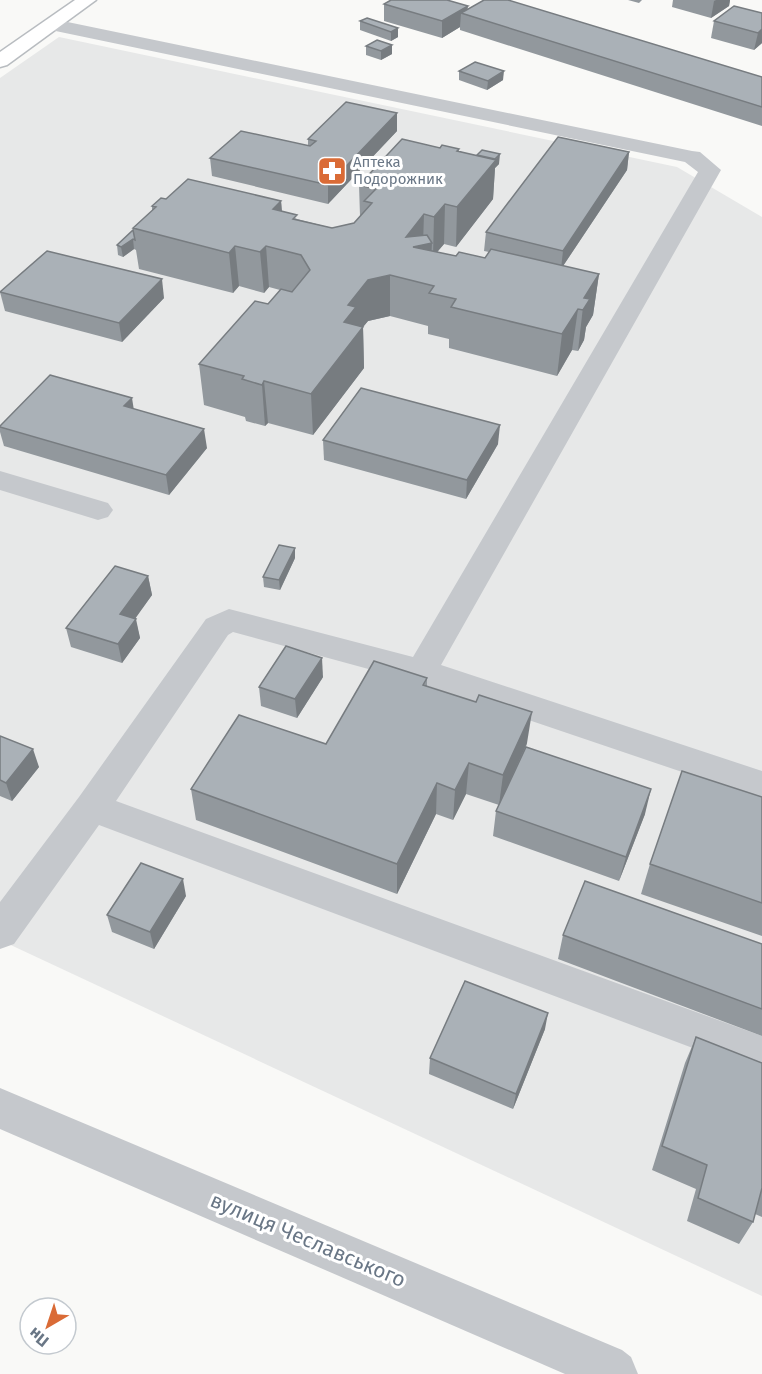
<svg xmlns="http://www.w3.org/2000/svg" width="762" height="1374" font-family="'Fira Sans',sans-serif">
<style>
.built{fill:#e7e8e8}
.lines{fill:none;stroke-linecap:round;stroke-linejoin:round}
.major-casing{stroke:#b8bcc0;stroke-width:3}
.minor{fill:#c5c8cc;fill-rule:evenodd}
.major{fill:#fff;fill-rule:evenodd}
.wall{fill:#92989d}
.shaded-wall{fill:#777c80}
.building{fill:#aab1b7;stroke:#777c80;stroke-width:1.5}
.labels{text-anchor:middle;stroke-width:6;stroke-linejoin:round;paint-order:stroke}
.far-poi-label{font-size:15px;fill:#6a7786;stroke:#fff;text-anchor:start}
.near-street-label{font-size:21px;fill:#6a7786;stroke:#fff}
</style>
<rect width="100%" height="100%" fill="#f9f9f7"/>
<!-- built -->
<polygon class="built" points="59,37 677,167 762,217 762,1296 0,940 0,78"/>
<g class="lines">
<!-- major casing -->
<g class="major-casing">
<polygon id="major" points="75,0 96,0 7,65 0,67 0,52"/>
</g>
<!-- minor -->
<g class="minor">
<polygon points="53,19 692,151 700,152 721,170 441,665 762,771 762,799 416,682 233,632 228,635 116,801 762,1036 762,1074 99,825 14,944 0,949 0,902 79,797 206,619 229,609 413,657 698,172 685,162 46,29 44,25 46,21"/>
<polygon points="0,471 108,503 113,510 108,517 98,520 0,490"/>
<polygon points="0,1088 622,1350 631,1357 638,1374 565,1374 0,1129"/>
</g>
<!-- major -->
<use href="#major" class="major"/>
</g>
<!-- wall -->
<g class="wall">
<polygon points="628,0 642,0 639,3"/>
<polygon points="673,0 730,0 729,6 711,18 672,7"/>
<polygon points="384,4 468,9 762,77 762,126 460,30 460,27 442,38 384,21"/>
<polygon points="762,13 762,43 754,50 711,38 714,21"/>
<polygon points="360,21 398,28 398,37 391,41 360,30"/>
<polygon points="392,45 392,54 381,60 366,55 366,46"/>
<polygon points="459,71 503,80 487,90 459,80"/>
<polygon points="397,113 397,131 328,204 212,176 210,158 308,146 308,139"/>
<polygon points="440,148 459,149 459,151 499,164 495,168 493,199 456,247 444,244 437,252 456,256 485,258 489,252 484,251 486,232 629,152 627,170 563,266 599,274 593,315 586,327 584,340 578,351 572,350 557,376 449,348 449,339 428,334 428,326 390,316 368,321 363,327 364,368 313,435 268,423 265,426 246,421 245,417 204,405 199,364 268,304 280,290 269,287 264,293 239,286 233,293 139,269 136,250 134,249 123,257 118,255 117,245 133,230 133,228 152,211 152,206 166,199 281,201 282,211 297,219 332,228 354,223 360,216 359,185"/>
<polygon points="0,292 164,298 122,342 5,311"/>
<polygon points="0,426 207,448 169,495 4,446 0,432"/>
<polygon points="323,440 498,444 466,499 324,460"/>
<polygon points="295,558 280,590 264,587 263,577"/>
<polygon points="148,576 152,595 135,618 140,638 122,663 71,647 66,628"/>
<polygon points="323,677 297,718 261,706 259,687"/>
<polygon points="427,678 427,686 527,743 526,747 645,814 619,881 493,836 496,811 499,805 466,794 453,820 436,814 397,894 196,820 191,789 326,744"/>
<polygon points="0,736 39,767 12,801 0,796"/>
<polygon points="762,797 762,936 641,894 650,864"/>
<polygon points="186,896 154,949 112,932 107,915"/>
<polygon points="563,935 762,944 762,1036 558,959"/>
<polygon points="545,1029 513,1109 429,1074 430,1058"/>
<polygon points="696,1037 762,1063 762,1217 755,1214 753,1222 739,1244 687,1221 696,1189 652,1170 685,1063"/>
</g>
<!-- shaded-wall -->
<g class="shaded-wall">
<polygon points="716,0 730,0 729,6 711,18 714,1"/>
<polygon points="468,6 467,15 461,13 460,27 442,38 442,21"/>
<polygon points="398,28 398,37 391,41 391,32"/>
<polygon points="762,29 762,43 754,50 758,33"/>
<polygon points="392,45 392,54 381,60 381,51"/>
<polygon points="504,71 503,80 487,90 488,81"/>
<polygon points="397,113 397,131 328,204 328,185"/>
<polygon points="629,152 627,170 561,269 563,251"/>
<polygon points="500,154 499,164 495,168 493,199 456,247 457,207 492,163"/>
<polygon points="281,201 284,241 276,249 273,209"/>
<polygon points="445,204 444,244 433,257 434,217"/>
<polygon points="424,214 423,245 432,243 430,283 406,237"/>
<polygon points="133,239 134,249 123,257 121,247"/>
<polygon points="235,246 239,286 233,293 229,253"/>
<polygon points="266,246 269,287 264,293 260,252"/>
<polygon points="599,274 593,315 586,327 584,340 578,351 584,298"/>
<polygon points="390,275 390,316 368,321 363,327 364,368 313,435 311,394 344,322 348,305 368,280"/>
<polygon points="162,279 164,298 122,342 119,323"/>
<polygon points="578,309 572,350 557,376 562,334"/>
<polygon points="264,381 268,423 265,426 262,385"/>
<polygon points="132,398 135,417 124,406"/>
<polygon points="500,425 498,444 466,499 467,480"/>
<polygon points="204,429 207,448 169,495 166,475"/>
<polygon points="295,548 295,558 280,590 279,580"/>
<polygon points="148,576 152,595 125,633 120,614"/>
<polygon points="136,619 140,638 122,663 118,644"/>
<polygon points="322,658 323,677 297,718 295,699"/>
<polygon points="532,712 527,743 499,805 503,775"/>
<polygon points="33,749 39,767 12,801 6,783"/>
<polygon points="469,763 466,794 453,820 455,790"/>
<polygon points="437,783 436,814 397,894 397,864"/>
<polygon points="651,789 645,814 619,881 626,857"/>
<polygon points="183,879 186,896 154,949 150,932"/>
<polygon points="548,1013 545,1029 513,1109 516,1094"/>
</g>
<!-- building -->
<g class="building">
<polygon points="391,0 447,0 468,6 442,21 384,4"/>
<polygon points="484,0 508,0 762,77 762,107 461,13"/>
<polygon points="734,6 762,13 762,29 758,33 714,21"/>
<polygon points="367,18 398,28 391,32 360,21"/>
<polygon points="377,40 392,45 381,51 366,46"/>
<polygon points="475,62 504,71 488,81 459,71"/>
<polygon points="346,102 397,113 328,185 210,158 241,131 310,146 316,141 308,139"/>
<polygon points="558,137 629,152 563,251 486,232"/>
<polygon points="402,139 440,148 442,145 459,149 457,151 496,160 457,207 445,204 434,217 424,214 406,237 427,235 432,243 413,247 456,256 459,252 485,258 491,249 599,274 584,298 590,299 583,310 578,309 562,334 451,307 456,299 429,293 434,286 390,275 368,280 348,305 356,307 344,322 363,327 311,394 264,381 262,385 242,379 244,376 199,364 255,301 268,304 281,289 292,292 310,270 301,255 266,246 260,252 235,246 229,253 133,228 156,207 152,206 161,198 166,199 188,179 281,201 273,209 297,215 293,219 332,228 354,223 372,203 364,201 376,189 359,185"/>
<polygon points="482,150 500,154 495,159 477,155"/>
<polygon points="133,230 135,240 133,239 121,247 117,245"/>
<polygon points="47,251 162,279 119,323 0,292"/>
<polygon points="50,375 132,398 124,406 204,429 166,475 0,427 0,426"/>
<polygon points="361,388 500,425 467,480 323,440"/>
<polygon points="279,545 295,548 279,580 263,577"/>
<polygon points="115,566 148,576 120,614 136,619 118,644 66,628"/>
<polygon points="286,646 322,658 295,699 259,687"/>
<polygon points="374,661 427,678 423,685 476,702 479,695 532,712 503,775 469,763 455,790 437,783 397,864 191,789 239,715 326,744"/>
<polygon points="0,736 33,749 6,783 0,780"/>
<polygon points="526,747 651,789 626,857 496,811"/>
<polygon points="682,771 762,797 762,903 650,864"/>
<polygon points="141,863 183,879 150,932 107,915"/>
<polygon points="585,881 762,944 762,1009 563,935"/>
<polygon points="465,981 548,1013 516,1094 430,1058"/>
<polygon points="696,1037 762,1063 762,1188 753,1222 698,1198 707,1165 662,1146"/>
</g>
<!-- icons -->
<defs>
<g id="pharmacy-square" transform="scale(1.5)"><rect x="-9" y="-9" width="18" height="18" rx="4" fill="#da6b36" stroke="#fff"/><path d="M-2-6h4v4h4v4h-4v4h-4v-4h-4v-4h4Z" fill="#fff"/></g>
</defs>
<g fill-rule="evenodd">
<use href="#pharmacy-square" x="332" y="171"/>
</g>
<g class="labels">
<!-- far-poi labels -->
<g class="far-poi-label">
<text x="353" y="167">Аптека<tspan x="353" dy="17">Подорожник</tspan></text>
</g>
<!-- near-street labels -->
<g class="near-street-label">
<text transform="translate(308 1240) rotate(23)" y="7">вулиця Чеславського</text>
</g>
</g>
<!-- north arrow -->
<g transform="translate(48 1326) rotate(219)"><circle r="28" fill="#ffffff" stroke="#c3c9cf" stroke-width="1.5"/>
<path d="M0-4.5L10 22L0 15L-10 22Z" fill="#da6b36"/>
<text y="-9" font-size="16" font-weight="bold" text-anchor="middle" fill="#6a7786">Пн</text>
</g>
</svg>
